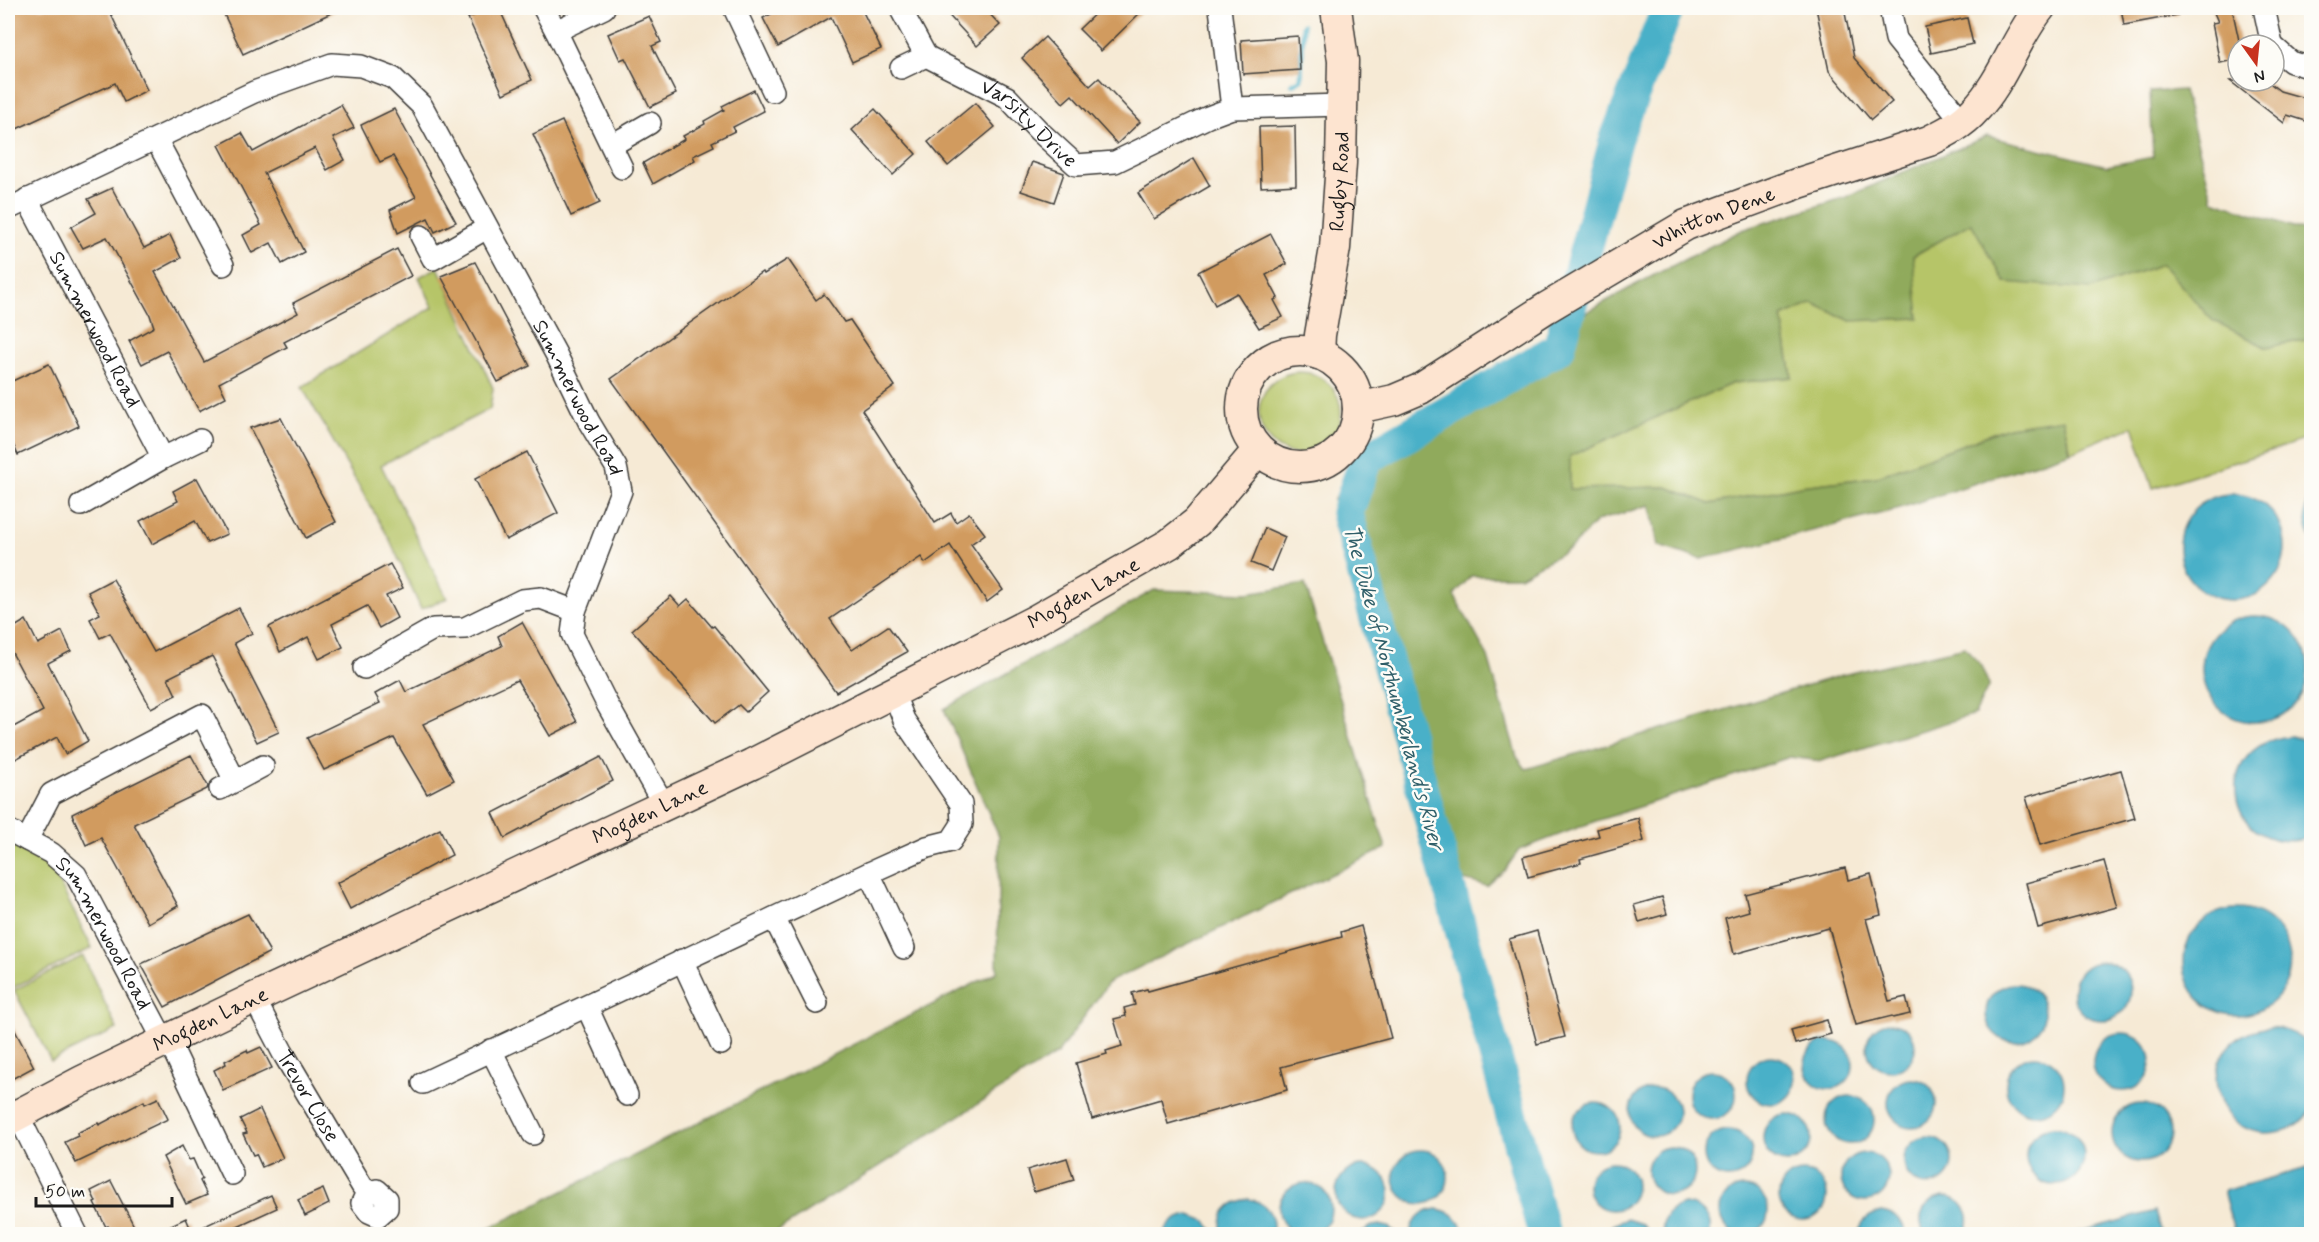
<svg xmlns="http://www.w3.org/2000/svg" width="2319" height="1242" font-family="Mynerve,sans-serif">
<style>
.green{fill:#b6c567;stroke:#697042;stroke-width:1.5}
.forest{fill:#90aa5c;stroke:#56633c;stroke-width:1.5}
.water{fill:#49b0c8;stroke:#326672;stroke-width:1.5}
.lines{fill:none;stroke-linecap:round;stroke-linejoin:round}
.stream{stroke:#49b0c8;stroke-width:5}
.river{stroke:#49b0c8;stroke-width:33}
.building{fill:#d19b5e}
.street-casing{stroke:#3d3b38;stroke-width:24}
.secondary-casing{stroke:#3d3b38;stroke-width:33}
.street{stroke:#fff;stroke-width:21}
.secondary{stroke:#fde4d0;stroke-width:30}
.labels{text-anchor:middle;stroke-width:5;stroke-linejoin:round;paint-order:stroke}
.street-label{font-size:21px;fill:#1c1c1c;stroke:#fdfcf7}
.water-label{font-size:22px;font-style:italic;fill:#305f69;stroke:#fdfcf7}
</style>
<rect width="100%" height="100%" fill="#fdfcf7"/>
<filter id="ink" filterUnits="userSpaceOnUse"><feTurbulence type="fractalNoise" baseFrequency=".0167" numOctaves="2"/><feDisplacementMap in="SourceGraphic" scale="12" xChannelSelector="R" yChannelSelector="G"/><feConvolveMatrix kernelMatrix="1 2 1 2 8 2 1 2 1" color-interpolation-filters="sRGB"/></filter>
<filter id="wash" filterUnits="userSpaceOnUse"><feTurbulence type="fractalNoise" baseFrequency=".008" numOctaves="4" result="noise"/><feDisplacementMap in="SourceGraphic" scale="24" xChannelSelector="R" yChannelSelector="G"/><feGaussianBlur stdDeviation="1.35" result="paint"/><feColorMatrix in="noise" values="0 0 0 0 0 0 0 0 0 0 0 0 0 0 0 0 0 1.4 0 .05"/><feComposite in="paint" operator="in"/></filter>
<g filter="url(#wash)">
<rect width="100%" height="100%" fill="#f6ead5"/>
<!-- green -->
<g class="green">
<polygon points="1971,222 2091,289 2162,264 2212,319 2265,347 2311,339 2311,438 2153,488 2133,426 2071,452 2063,420 2009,427 1876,477 1801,486 1710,504 1667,487 1570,490 1569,456 1733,383 1792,377 1782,317 1813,303 1851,321 1913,256"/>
<polygon points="438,267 493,388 490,409 381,465 447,598 421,609 390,540 302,387 433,307 419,277"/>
<circle cx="1300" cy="413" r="41"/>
<polygon points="8,844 49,862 92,948 8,990"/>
<polygon points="83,956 117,1029 51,1061 14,990"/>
</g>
<!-- forest -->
<g class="forest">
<polygon points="2183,90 2213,200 2311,233 2311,339 2266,347 2212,320 2162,264 2091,289 2005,282 1971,223 1913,256 1919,318 1851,321 1813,303 1782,317 1792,377 1733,383 1570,456 1570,489 1667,487 1710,504 1801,486 1876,477 2009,427 2063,419 2070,452 1891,511 1701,559 1658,546 1650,505 1597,521 1571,548 1520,576 1471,576 1454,595 1488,657 1517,757 1526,769 1842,675 1965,647 1980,664 1989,685 1975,714 1821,761 1790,757 1593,822 1519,850 1505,870 1487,886 1455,878 1405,698 1369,559 1341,538 1334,499 1394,433 1506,369 1578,317 1637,284 1742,230 1846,197 1987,136 2107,166 2153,157 2150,92"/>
<polygon points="1305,584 1386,848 1109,982 1058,1053 773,1234 478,1234 997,972 999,837 944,709 1154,590 1247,593"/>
</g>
<!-- water -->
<g class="water">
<path d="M2311,490v49c-7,-16 -8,-34 0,-49z"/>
<circle cx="2232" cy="547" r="53"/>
<circle cx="2255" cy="669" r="53"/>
<path d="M2291,736l21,6 -1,95c-83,26 -108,-92 -20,-101z"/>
<circle cx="2237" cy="962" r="53"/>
<circle cx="2102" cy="991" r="29"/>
<circle cx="2015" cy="1013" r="29"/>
<circle cx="1891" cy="1047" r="24"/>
<path d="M2272,1027c17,3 28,8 40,21l-1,63c-7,11 -17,17 -30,20 -68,18 -99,-95 -9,-104z"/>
<circle cx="2122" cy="1062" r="29"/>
<circle cx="1829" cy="1065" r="24"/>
<circle cx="1771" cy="1080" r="24"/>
<circle cx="2035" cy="1085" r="29"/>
<circle cx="1712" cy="1095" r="24"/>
<circle cx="1912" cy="1103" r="24"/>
<circle cx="1654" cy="1112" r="24"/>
<circle cx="1850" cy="1120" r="24"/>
<circle cx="1596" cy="1127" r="24"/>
<circle cx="2141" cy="1133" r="29"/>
<circle cx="1787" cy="1138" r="24"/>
<circle cx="2055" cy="1156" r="29"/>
<circle cx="1728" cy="1154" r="24"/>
<circle cx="1928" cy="1161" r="24"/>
<circle cx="1671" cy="1171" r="24"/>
<circle cx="1421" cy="1177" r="27"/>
<circle cx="1865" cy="1177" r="24"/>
<circle cx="1612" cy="1186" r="24"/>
<circle cx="1363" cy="1193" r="27"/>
<polygon points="2311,1167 2311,1234 2235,1234 2223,1191"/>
<circle cx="1803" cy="1196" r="24"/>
<circle cx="1305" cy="1209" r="26"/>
<circle cx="1744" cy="1211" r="24"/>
<path d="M1943,1196c21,2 32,20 21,38h-39c-10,-17 -1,-34 18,-38z"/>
<path d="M1248,1199c19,3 28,17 24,35h-50c-5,-19 7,-33 26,-35z"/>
<path d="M1685,1204c17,2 28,13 25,30h-47c-2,-16 6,-27 22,-30z"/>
<path d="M1438,1209c14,3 24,10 25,25h-53c2,-16 13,-24 28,-25z"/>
<polygon points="2155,1211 2161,1234 2070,1234"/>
<path d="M1881,1212c14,2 23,8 25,22h-48c3,-13 10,-19 23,-22z"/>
<path d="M1190,1215l16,6 9,13h-52c6,-12 14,-18 27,-19z"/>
<polygon points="1627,1219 1642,1224 1650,1234 1606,1234 1612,1225"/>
<polygon points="1380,1225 1388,1227 1399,1234 1358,1234 1372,1226"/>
</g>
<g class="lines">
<!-- stream -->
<polyline class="stream" points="1292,84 1301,79 1303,25"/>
<!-- river -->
<polyline class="river" points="1544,1234 1347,513 1366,459 1559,348 1616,138 1668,8"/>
</g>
<g id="blocks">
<!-- building -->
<g class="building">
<polygon points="8,8 108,8 147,90 124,102 115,83 8,133"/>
<polygon points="221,8 342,8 243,54"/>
<polygon points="491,8 499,8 532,80 503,94 468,18"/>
<polygon points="783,8 861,8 881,49 852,62 831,17 778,47 763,18"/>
<polygon points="942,8 984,8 1000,25 977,46"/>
<polygon points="1101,8 1145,8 1101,51 1079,29"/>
<polygon points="1816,8 1844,8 1854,58 1892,102 1871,120 1829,71"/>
<polygon points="2121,8 2178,8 2178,15 2124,25"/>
<polygon points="2212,8 2232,8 2240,45 2238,45 2238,59 2220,63 2212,23 2218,22"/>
<polygon points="649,16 661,42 652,46 676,94 650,107 625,58 620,60 608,34"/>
<polygon points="1967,18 1973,44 1931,53 1925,27"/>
<polygon points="1298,36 1300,70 1243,74 1241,40"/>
<polygon points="1045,37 1090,86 1099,78 1140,122 1117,144 1072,95 1063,103 1022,58"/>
<polygon points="2230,81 2267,81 2280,91 2312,100 2312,123 2287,115 2284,123"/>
<polygon points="754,90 764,111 733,127 735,131 712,142 714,146 693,156 695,160 653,184 643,163 685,139 683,136 705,124 704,121 724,110 722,106"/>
<polygon points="975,103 995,127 948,166 928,142"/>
<polygon points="341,105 354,128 333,138 345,160 327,170 315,148 264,173 304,252 282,264 271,243 252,253 243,235 261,225 219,145 242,133 253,152"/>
<polygon points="394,109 456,222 435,232 428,218 398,233 390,210 416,197 393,156 380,162 361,125"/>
<polygon points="875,109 916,154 893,175 852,130"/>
<polygon points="562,121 600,203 571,216 533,134"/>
<polygon points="1295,126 1296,185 1261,187 1259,127"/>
<polygon points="1194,158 1210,186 1154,219 1138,193"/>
<polygon points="1032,162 1064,173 1054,202 1021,191"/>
<polygon points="112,188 144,248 170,235 181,258 155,272 204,362 298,313 293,303 397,249 411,276 284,342 287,347 219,383 226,397 199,411 167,351 142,364 129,341 154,327 150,315 107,237 83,248 71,227 96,213 88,199"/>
<polygon points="1271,234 1287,264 1266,275 1278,298 1274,300 1283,317 1259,328 1237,293 1215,305 1198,272"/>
<polygon points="788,259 816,300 824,294 844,322 850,320 895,386 862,410 935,523 951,513 956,522 969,513 985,534 971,544 1003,590 987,602 950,545 925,563 921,557 830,619 852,650 888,626 907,652 836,692 611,379 762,272 764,274"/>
<polygon points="475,262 530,366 498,382 441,276"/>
<polygon points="49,364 79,426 18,455 8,433 8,383"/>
<polygon points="281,418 336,522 306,538 250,428"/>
<polygon points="527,452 558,513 506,540 475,479"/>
<polygon points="197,478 227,534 207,543 195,521 152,544 140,521 178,501 173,491"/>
<polygon points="1265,528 1285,537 1271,571 1251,563"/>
<polygon points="390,564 403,588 386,596 397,618 379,628 367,606 332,624 343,647 319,659 308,637 280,652 269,627"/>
<polygon points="113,579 154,652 239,608 252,633 234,643 279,732 257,742 212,656 168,678 176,695 151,708 110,633 100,638 90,619 100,614 88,592"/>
<polygon points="671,596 680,606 688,599 712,627 714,626 768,692 746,712 739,705 715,723 632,630"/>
<polygon points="26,620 38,644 62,631 71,651 48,663 88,741 65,754 57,737 8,763 8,730 43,711 8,645 8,631"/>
<polygon points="522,622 577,722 550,736 517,680 423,724 454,780 427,794 394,738 324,770 307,738 380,703 375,694 400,680 406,692 502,646 498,636"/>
<polygon points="191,755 208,786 207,789 134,824 178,906 148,923 101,838 86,845 72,814"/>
<polygon points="601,757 613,781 505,838 493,813"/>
<polygon points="2121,770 2135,818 2040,845 2026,797"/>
<polygon points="1638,818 1644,841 1580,859 1581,863 1528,877 1523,857 1599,836 1597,829"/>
<polygon points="440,829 452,855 350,909 337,883"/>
<polygon points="2104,861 2117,907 2038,928 2026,883"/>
<polygon points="1845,868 1848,880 1871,874 1881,915 1866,919 1889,1001 1906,997 1910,1014 1893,1018 1892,1016 1856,1025 1829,928 1734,954 1725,918 1749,911 1745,894"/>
<polygon points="1662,897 1667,914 1639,922 1634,905"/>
<polygon points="248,914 270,952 165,1007 141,964"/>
<polygon points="1361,926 1391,1038 1281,1067 1287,1090 1168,1124 1161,1099 1092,1119 1076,1063 1107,1054 1106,1051 1122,1046 1114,1019 1126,1016 1124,1008 1135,1005 1132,993 1147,989 1148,991 1342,937 1341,932"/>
<polygon points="1537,931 1565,1037 1537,1044 1509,939"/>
<polygon points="8,1017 34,1067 8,1081"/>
<polygon points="1827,1020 1831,1034 1795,1044 1791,1030"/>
<polygon points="261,1047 272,1068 223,1090 214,1070 226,1064 225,1061 247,1050 248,1053"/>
<polygon points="158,1098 168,1119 76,1163 65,1142 78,1136 77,1133 98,1123 99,1125 144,1101 145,1104"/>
<polygon points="260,1109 283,1158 262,1167 256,1154 253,1155 243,1134 247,1133 240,1119"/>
<polygon points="182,1146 189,1160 193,1159 202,1179 200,1181 207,1195 186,1204 163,1157"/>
<polygon points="1067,1158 1074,1180 1034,1192 1027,1170"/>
<polygon points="111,1181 138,1234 113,1234 108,1226 106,1227 94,1203 96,1202 91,1191"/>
<polygon points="323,1189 329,1204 305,1216 298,1200"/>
<polygon points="271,1195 277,1208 220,1234 152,1234 186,1218 192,1232"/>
</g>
</g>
</g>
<g filter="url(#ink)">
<use href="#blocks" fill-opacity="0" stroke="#3d3b38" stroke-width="1.5"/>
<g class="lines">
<!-- street casing -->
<g class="street-casing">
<g id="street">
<polyline points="734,8 773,91"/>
<polyline points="900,8 926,56"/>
<polyline points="1220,8 1232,108 1342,105"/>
<polyline points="1890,8 1896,39 1962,121"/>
<polyline points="2264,8 2272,45"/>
<polyline points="544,9 556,31 604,8"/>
<polyline points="556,31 622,168"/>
<polyline points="2274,47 2291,62 2312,68"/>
<path id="s1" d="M901,68l25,-12 81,41 32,34 37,34 39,-3 93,-45 24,-9"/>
<polyline points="156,139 223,265"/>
<polyline points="612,145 650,123"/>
<path id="s2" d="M27,199l136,259 37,-18"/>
<path id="s3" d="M8,209l246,-117 78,-28 29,2 32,12 29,28 134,248 33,68 27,45 5,24 -46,120 -3,23 35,70 58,103"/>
<polyline points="421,236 433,259 487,228"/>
<polyline points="81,505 163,458"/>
<polyline points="364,668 433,629 465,628 522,600 541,598 575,611"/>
<polyline points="220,789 263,766"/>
<path id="s4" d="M8,830l43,23 25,22 88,166 11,13 57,120"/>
<polyline points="27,840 51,794 202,715 235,781"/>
<polyline points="869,873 904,948"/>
<polyline points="774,918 817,1003"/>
<polyline points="682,960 721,1044"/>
<path id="s5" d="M254,998l29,55 79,133 5,6 10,-2 10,9v9l-9,8 -9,-4 -7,-9 5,-11"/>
<polyline points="587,1007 627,1095"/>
<polyline points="491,1050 533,1134"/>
<polyline points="423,1083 869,873 927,847 951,841 962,824 961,804 904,720 894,694"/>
<polyline points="18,1115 77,1234"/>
</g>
</g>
<!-- secondary casing -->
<g class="secondary-casing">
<g id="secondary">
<circle cx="1300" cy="409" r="58"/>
<path id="s6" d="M1319,354l1,-19 15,-87 6,-85 2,-102 -7,-53"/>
<path id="s7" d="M1358,408l36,-8 26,-11 126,-81 140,-83 113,-42 130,-42c16,-8 34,-17 46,-31 28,-29 40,-71 65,-102"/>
<path id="s8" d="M8,1120l74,-39 172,-83 498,-234 282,-143 135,-77 28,-22 61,-72"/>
</g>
</g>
<!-- street -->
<use href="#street" class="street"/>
<!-- secondary -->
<use href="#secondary" class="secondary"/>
</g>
</g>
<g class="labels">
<!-- street labels -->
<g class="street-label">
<text dy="7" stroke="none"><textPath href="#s1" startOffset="152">Varsity Drive</textPath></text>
<text dy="7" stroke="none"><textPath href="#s6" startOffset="174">Rugby Road</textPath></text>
<text dy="7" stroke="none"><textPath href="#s7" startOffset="406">Whitton Dene</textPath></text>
<text dy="7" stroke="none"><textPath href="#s2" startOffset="147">Summerwood Road</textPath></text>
<text dy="7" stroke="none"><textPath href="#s3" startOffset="790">Summerwood Road</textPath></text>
<text dy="7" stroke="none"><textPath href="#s8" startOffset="1198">Mogden Lane</textPath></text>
<text dy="7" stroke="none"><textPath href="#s8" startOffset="712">Mogden Lane</textPath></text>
<text dy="7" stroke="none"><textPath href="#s4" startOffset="146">Summerwood Road</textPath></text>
<text dy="7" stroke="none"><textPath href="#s8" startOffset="226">Mogden Lane</textPath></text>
<text dy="7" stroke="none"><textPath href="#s5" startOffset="112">Trevor Close</textPath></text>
</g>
<!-- water labels -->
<g class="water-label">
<text transform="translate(1395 687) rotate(75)" y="8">The Duke of Northumberland's River</text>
</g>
</g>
<!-- margin -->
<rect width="2319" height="1242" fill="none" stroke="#fdfcf7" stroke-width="30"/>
<!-- north arrow -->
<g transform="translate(2256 63) rotate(165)"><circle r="28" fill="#fdfcf7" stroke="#a3a29f" stroke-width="1.5"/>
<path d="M0-4.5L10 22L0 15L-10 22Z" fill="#c8321e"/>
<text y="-9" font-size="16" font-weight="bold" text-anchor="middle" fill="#1c1c1c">N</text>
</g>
<!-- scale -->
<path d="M36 1197v9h136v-9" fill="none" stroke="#1c1c1c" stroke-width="3"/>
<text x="45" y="1197" font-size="18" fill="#1c1c1c" stroke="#fdfcf7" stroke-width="4.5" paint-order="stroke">50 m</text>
</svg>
